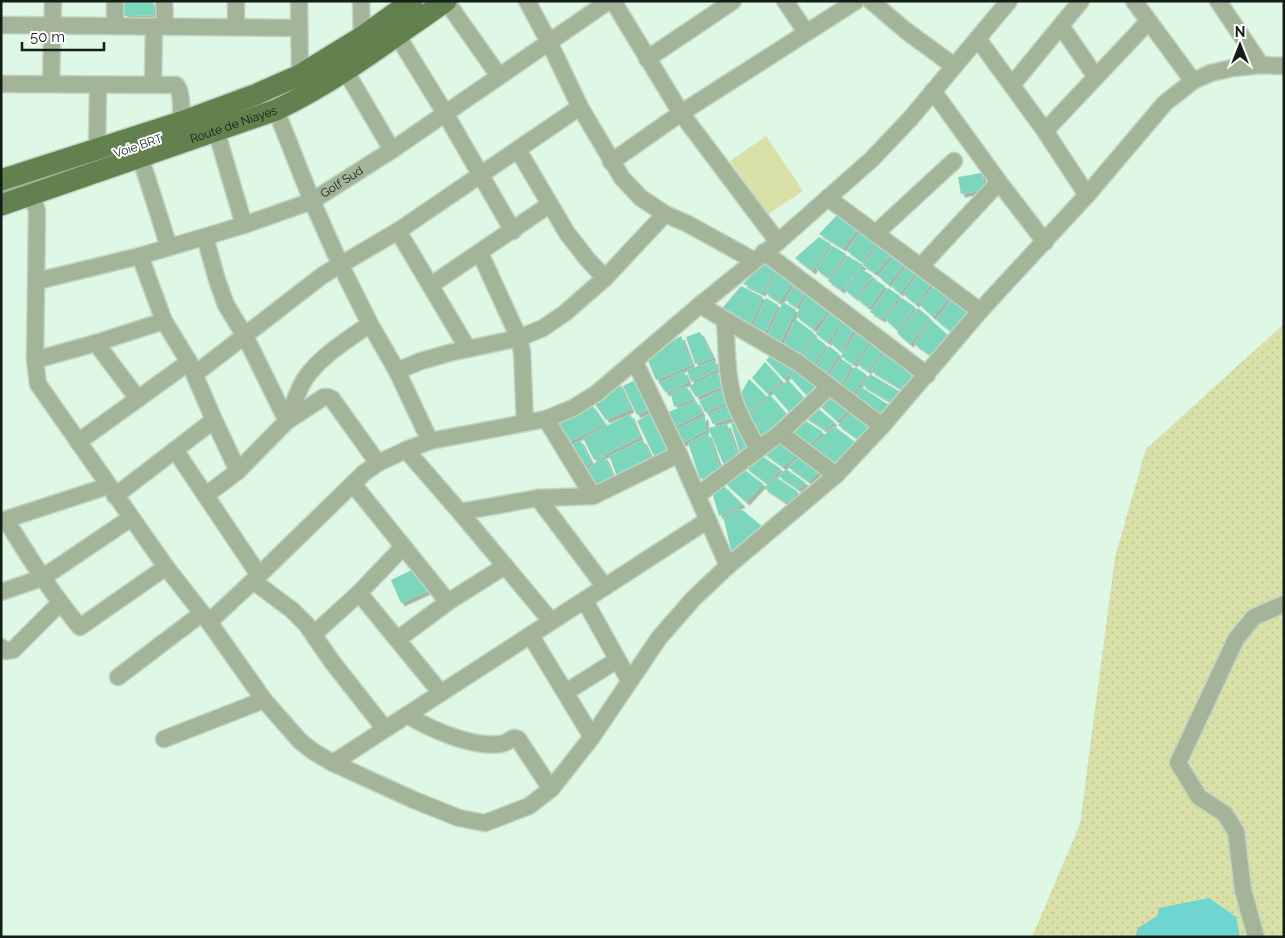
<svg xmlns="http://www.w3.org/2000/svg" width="1285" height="938" font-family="Raleway,sans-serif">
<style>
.grass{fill:url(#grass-dots)}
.pitch{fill:#d9e1a8}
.water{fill:#6ed5d1}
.building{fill:#7bd6bb;filter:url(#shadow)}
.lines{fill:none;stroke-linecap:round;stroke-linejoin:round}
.minor-casing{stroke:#bfd4c4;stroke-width:19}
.major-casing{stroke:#bfd4c4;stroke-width:24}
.minor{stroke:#a3b498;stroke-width:16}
.major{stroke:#62814e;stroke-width:21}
.labels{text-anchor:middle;stroke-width:4;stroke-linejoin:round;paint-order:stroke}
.street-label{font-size:12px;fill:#141d17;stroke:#fff}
</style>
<defs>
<pattern id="grass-dots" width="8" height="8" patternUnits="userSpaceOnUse" patternTransform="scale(1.25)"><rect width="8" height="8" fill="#d9e1a8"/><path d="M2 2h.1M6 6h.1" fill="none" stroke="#b9c190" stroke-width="1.8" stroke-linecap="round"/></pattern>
<filter id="shadow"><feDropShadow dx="3.5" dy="3.5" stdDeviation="0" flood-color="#0004"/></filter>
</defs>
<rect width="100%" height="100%" fill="#dff7e5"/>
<!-- grass -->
<polygon class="grass" points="1284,324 1284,937 1032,937 1080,824 1115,557 1146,449"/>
<!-- pitch -->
<polygon class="pitch" points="766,136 803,191 767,215 730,161"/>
<!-- water -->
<polygon class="water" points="1209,898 1236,917 1240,937 1135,937 1138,928 1157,916 1159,908"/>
<!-- building -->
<g class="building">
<polygon points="124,1 153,1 154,15 124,16"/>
<polygon points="982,173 985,190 961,194 958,177"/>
<polygon points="839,213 859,226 843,248 819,234"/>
<polygon points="862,228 878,240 862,262 847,251"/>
<polygon points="819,237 831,244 812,271 795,258"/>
<polygon points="880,243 893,253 875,273 863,265"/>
<polygon points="833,246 846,254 828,278 816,269"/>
<polygon points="895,255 906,262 888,284 878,276"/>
<polygon points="848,256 863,265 841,290 828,281"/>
<polygon points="766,259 777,266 762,293 743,284"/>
<polygon points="908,264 918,270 900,293 891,286"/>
<polygon points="779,268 794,280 779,302 765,293"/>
<polygon points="861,269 873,276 855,298 844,289"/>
<polygon points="920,272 933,281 916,304 903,294"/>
<polygon points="874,279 885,286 869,308 857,299"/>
<polygon points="797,281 807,289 797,307 785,300"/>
<polygon points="936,283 951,294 933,317 919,304"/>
<polygon points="741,286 763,297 748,329 719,312"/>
<polygon points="888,288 900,296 882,319 870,312"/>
<polygon points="808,292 831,307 813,329 796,316"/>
<polygon points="954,296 972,309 954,334 936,320"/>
<polygon points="766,298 778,305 763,337 751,330"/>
<polygon points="902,298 915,307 897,330 885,319"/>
<polygon points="783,302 796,310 779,345 766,338"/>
<polygon points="918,308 930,318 910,344 897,333"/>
<polygon points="832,309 844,316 828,342 816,334"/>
<polygon points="795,319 814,333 798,359 782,348"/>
<polygon points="844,320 855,328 841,352 831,343"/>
<polygon points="931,320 949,336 933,357 914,344"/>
<polygon points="700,332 713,358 695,364 686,337"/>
<polygon points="857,332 870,340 854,364 841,356"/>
<polygon points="681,336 692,365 656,380 646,356"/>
<polygon points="814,336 826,345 810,370 800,361"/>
<polygon points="872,342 883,350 868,371 857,364"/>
<polygon points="829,346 839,354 824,377 813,370"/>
<polygon points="887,349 916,373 903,390 871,371"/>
<polygon points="775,352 796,366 784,379 766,360"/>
<polygon points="840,358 852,366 838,390 826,380"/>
<polygon points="715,360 718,369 691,382 687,370"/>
<polygon points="765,362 782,381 767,393 752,378"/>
<polygon points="798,367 822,388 809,398 789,376"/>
<polygon points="855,367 866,374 851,397 840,391"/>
<polygon points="684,371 688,382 666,393 659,383"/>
<polygon points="717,373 726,385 696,397 689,386"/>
<polygon points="870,374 902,393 894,404 862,385"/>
<polygon points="749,379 765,395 747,419 738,399"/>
<polygon points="635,380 651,408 637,415 623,386"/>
<polygon points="788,380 806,400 790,413 772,392"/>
<polygon points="619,383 631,409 606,420 592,400"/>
<polygon points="686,386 693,399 674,407 671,393"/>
<polygon points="861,387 892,407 881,421 853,399"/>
<polygon points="726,388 730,401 705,412 699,401"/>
<polygon points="769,394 789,417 759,444 747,421"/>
<polygon points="832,394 852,408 837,421 819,405"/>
<polygon points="696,401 702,413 673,428 666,413"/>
<polygon points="731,404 738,416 713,424 708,414"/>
<polygon points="592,405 605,424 565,444 553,426"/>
<polygon points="814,405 834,422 825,430 804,416"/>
<polygon points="854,410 874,425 860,441 838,425"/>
<polygon points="651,413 673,454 656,460 637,421"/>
<polygon points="630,414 640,437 594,460 583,438"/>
<polygon points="705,416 706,430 681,444 674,431"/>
<polygon points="801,418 823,432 806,448 785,433"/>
<polygon points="739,419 750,448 741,456 731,423"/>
<polygon points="727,424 738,456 724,465 708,428"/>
<polygon points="834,426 859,445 836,470 808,450"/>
<polygon points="708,433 721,470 700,479 688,443"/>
<polygon points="778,438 799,452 783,467 762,452"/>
<polygon points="580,440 591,462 581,468 569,447"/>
<polygon points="643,440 653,461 617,476 609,456"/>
<polygon points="759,454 781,469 766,483 745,467"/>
<polygon points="802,454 821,470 809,482 788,467"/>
<polygon points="604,456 615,480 592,487 586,470"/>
<polygon points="741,467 763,484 746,502 725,483"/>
<polygon points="786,469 806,483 798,489 778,476"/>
<polygon points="776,477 798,492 786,503 764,488"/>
<polygon points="724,486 742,504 719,516 712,492"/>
<polygon points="740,508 763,527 732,554 723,516"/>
<polygon points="416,568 432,589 401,603 391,580"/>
</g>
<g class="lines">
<!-- minor casing -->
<g class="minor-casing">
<g id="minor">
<polyline points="164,1 165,26"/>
<polyline points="299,1 300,75"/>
<polyline points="361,1 362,37"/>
<polyline points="446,1 499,76"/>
<polyline points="527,1 549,42 580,107 622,178 641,198 665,214 688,224 753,260"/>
<polyline points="613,1 681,113 778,242"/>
<polyline points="785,1 806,32"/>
<polyline points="871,1 905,30 954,66"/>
<polyline points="1134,1 1193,81"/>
<polyline points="1218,1 1261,65"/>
<polyline points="404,17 427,1"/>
<polyline points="1,25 299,28"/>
<polyline points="115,26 115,1"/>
<polyline points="1061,26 1096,77"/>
<polyline points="236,27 236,1"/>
<polyline points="397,35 445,113 513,231"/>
<polyline points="978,39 1045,131 1087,195"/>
<polyline points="647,59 733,1"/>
<polyline points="345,70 392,150"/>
<path d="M1,84l175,1c7,8 5,26 5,37"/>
<polyline points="51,84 53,1"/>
<polyline points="153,84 154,26"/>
<polyline points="1012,85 1081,1"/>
<polyline points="933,91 999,182 1045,242"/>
<polyline points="276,110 312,201 340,264 370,324 397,371 430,441"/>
<polyline points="216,130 244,225"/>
<polyline points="1045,131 1148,22"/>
<polyline points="97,150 98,85"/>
<polyline points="518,150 567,233 588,260 605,278"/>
<polyline points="140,156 169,247"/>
<polyline points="611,162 681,113 856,1"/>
<polyline points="25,172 37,211 35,360 38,384 166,567 209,622 264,700 300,741 314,752 333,763 414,800 459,818 485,823 529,806 551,789 592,737 659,638 693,599 728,566 836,475 882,426 980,311 1087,195 1165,103 1193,81 1211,73 1233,68 1261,65 1284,66"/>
<polyline points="1,193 99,159"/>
<polyline points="828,198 980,311"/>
<polyline points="398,231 468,349"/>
<polyline points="875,234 954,161"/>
<polyline points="205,237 217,280 226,305 245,336 287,421"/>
<polyline points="764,252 927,375"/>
<polyline points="480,253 519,338 522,352 525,423"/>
<polyline points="140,256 164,321 189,362 214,420 238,471"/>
<polyline points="920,267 999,182"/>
<path id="s1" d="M37,281l103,-25 104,-31 68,-24 80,-51 217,-149"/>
<polyline points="431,285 549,205"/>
<polyline points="700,305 797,362 882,426"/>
<path d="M725,321c2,27 1,56 10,82 6,16 15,31 23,46"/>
<polyline points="96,343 138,399"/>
<polyline points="35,360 96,343 164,321"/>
<polyline points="635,362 679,454 728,566"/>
<polyline points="397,371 421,361 449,353 519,338 543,328 565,313 605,278 665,214"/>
<polyline points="195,374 323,275 398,231 580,107"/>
<polyline points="546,419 593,496"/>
<path d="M287,421c7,-17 12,-37 24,-50 16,-19 39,-33 59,-47"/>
<polyline points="780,433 836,475"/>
<polyline points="78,442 189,362"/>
<polyline points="175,450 259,575"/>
<polyline points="406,450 460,512 551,621"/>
<polyline points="353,484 448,602"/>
<polyline points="206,495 238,471 287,421 324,397 328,397 332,399 378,463"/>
<polyline points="698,495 780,433 828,388"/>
<polyline points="115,496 214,420"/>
<polyline points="538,498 605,587"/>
<polyline points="460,512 538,498 593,496 679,454"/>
<path d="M6,520c23,37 45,73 74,107l86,-60"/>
<polyline points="1,521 108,486"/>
<polyline points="253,581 292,610 306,624 333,663 385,729"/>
<polyline points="1,592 42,578 131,518"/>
<polyline points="359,593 441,693"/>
<polyline points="585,601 629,680"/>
<polyline points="209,622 253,581 364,473 378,463 406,450 430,441 546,419 573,408 597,393 700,305 778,242 872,159 910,119 1009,1"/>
<polyline points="314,634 359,593 403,547"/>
<polyline points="531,636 592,737"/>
<polyline points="398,639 448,602 505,566"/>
<polyline points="1,647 6,651 13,650 60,603"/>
<polyline points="118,677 201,614"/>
<polyline points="566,692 617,660"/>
<path d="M407,715c23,14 65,33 93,29 5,0 9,-4 14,-6l4,1 33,50"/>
<polyline points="164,739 264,700"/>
<polyline points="333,763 708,520"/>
<polyline points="1256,937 1243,890 1236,832 1225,814 1199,797 1178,763 1236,639 1254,617 1284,604"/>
</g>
</g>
<!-- major casing -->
<g class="major-casing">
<g id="major">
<polyline points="1,180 181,122 257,94 300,75 362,37 412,1"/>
<path id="s2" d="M1,205l275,-95c61,-29 115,-71 170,-109"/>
</g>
</g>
<!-- minor -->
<use href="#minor" class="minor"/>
<!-- major -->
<use href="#major" class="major"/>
</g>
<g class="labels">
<!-- street labels -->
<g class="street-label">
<text dy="4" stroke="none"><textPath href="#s2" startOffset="246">Route de Niayes</textPath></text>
<text transform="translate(138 146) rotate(-19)" y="4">Voie BRT</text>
<text dy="4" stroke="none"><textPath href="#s1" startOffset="322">Golf Sud</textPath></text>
</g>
</g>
<!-- border -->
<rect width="1285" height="938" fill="none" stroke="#141d17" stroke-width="5"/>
<!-- north arrow -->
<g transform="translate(1240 45)" stroke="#ffffff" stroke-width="4" paint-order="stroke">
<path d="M0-4L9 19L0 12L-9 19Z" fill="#141d17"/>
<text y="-8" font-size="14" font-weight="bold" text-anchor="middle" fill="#141d17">N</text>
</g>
<!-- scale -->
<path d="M22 42v8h82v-8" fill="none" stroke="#141d17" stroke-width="2.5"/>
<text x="30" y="42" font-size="15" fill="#141d17" stroke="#ffffff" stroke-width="4" paint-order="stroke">50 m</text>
</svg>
